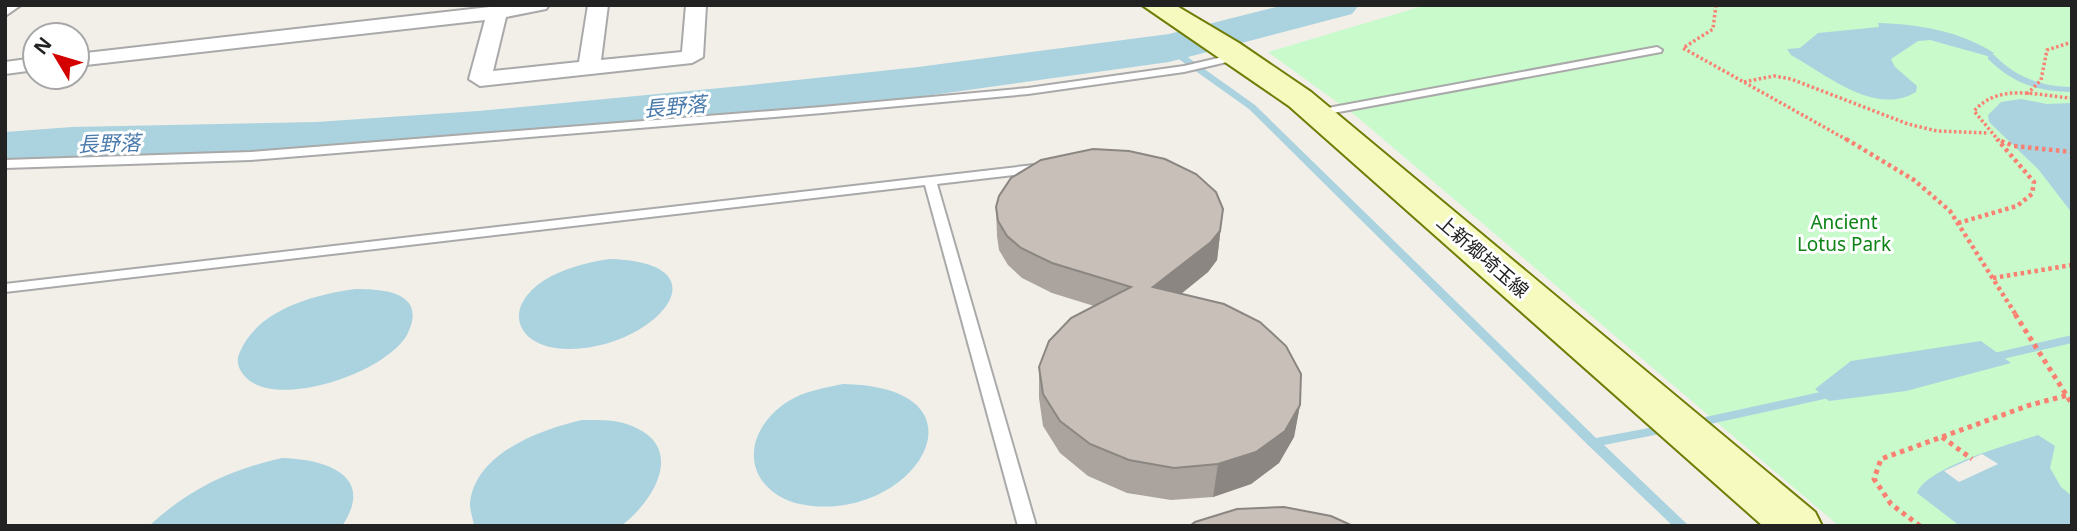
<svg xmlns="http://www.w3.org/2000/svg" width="2077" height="531" font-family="'Noto Sans','Noto Sans JP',sans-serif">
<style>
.park{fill:#c8facc}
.water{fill:#aad3df}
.pier{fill:#f2efe9}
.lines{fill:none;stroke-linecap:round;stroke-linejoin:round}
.stream{fill:#aad3df;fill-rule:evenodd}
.river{fill:#aad3df;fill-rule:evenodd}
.service-casing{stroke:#a9a9a9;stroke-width:4}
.minor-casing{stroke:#a9a9a9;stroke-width:4}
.secondary-casing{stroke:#707d05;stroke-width:4}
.path-far2{stroke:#fa8072;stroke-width:3.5;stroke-dasharray:2.5 2.5;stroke-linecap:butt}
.path-far1{stroke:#fa8072;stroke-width:4.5;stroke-dasharray:3.5 3.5;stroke-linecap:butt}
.path{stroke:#fa8072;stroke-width:5;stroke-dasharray:4.5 4.5;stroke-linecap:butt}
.service{fill:#fff;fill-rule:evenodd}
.minor{fill:#fff;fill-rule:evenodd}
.secondary{fill:#f7fabf;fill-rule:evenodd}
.wall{fill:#aba49e}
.shaded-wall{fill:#8b8681}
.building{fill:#c7bfb8;stroke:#8b8681;stroke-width:2}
.labels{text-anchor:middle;stroke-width:6;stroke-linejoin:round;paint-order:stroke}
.park-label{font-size:19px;fill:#0c8416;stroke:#fff}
.street-label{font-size:19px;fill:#222;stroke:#fff}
.water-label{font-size:21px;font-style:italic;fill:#4a7aab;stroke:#fff}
</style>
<rect width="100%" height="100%" fill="#f2efe9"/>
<!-- park -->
<polygon class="park" points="1426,5 2072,5 2072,526 1839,526 1356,116 1268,52"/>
<!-- water -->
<g class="water">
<path d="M1878,23c40,1 82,8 116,30l-3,4 -61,-17 -12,1 -27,18 4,8 22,19 -1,6c-41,25 -90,-18 -125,-37l-4,-6 13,-1 18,-15 61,-6z"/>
<polygon points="2021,99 2047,104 2072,103 2072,213 2038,169 1989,122 1988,115 2001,102"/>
<path d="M609,259c123,3 44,91 -41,90 -48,0 -69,-38 -25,-68 20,-13 43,-18 66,-22z"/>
<path d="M355,289c29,0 72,3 53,44 -19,38 -122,74 -158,48 -9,-7 -15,-17 -11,-27 17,-44 74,-59 116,-65z"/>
<polygon points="1981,341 2011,363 1906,391 1829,401 1815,389 1851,361"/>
<path d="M843,384c160,3 67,147 -48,119 -54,-18 -53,-71 -8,-101 17,-11 37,-14 56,-18z"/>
<path d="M582,420c17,0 34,-1 50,6 55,22 21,76 -11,100h-147c-1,-7 -4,-15 -4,-22 4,-51 72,-75 112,-84z"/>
<path d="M2038,435l17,11 -5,22 11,19 11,9v30h-112l-43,-33c10,-26 94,-49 121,-58z"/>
<path d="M282,458c41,1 95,16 60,68h-193c40,-37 80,-56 133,-68z"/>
</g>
<!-- pier -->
<polygon class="pier" points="1982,454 1998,464 1959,482 1944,471"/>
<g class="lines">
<!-- stream -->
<g class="stream">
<polygon points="1166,46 1172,46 1255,105 1596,438 1670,424 1674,425 1676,428 1674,431 1670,432 1604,445 1689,526 1673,526 1589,446 1249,109 1166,50"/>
<path d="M1988,55h6c23,23 46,31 78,32v5c-36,-1 -58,-8 -84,-33z"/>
<polygon points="2072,335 2072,343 1990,362 1986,361 1984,358 1986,355 1990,354"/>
<polygon points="1834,389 1838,390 1840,393 1838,396 1692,428 1688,427 1686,424 1688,421 1692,420"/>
</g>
<!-- river -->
<polygon class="river" points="1284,5 1359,5 1352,14 1169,62 918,97 478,143 316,154 72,159 5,164 5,132 72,127 316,122 478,111 741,86 918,67 1169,34"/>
<!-- service casing -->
<g class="service-casing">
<g id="service">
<polygon points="1657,47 1662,50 1661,52 1317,116 1311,113 1317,110"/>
<polygon points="1240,53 1245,56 1244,58 1184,72 1028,94 822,113 251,160 5,168 5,160 251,152 822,107 1028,88 1184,66"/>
<polygon points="1043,164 1047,165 1049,168 1047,171 937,184 1036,526 1018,526 925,185 5,292 5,284"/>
</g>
</g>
<!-- minor casing -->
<g class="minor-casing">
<g id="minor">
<polygon points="5,5 21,5 5,16"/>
<polygon points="507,5 549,5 546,9 506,17 493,71 579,62 588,5 608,5 601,60 682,52 686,5 706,5 703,57 692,63 480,86 469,79 485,20 77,66 77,54"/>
<polygon points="35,58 35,70 5,74 5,62"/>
</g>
</g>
<!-- secondary casing -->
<g class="secondary-casing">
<polygon id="secondary" points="1142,5 1175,5 1239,43 1311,92 1815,512 1822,526 1763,526 1289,106"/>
</g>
<!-- path-far2 -->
<g class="path-far2">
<polyline points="1716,5 1713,29 1683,48 1849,141"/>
<polyline points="1744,82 1774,76 1791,79 1908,124 1937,131 1989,133"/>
<polyline points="2027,94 2041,80 2047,50 2072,42"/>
<path d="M1999,141l-25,-30c26,-29 64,-15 98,-13"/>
</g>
<!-- path-far1 -->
<g class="path-far1">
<polyline points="1846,139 1914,180 1950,211 2016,315"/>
<polyline points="2001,141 2014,146 2072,152"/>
<polyline points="1958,223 2017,206 2032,194 2034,182 1997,139"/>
<polyline points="1993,278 2072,265"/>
</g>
<!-- path -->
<g class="path">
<polyline points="2015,314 2072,404"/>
<polyline points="1942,437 1972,459"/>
<polyline points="1920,526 1891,504 1874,479 1881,459 2030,405 2072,394"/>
</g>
<!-- service -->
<use href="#service" class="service"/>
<!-- minor -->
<use href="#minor" class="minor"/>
<!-- secondary -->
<use href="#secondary" class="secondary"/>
</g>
<!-- wall -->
<polygon class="wall" points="996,207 1223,209 1217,260 1208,272 1181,294 1300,405 1294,437 1279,463 1251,484 1213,497 1171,500 1127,493 1088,476 1060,453 1043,426 1039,398 1039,367 1094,306 1052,293 1022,278 1008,265 999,250 997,236"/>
<!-- shaded-wall -->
<g class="shaded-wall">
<polygon points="1223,209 1217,260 1208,272 1151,318 1153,287"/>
<polygon points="1300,405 1294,437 1279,463 1251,484 1213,497 1218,464"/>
</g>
<!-- building -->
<g class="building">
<polygon points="1093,149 1129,151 1165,159 1196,174 1216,192 1223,209 1220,231 1211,242 1153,287 1224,304 1260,322 1286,346 1301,374 1300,405 1285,431 1256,452 1218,464 1174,468 1129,460 1090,444 1060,421 1043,394 1039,367 1049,341 1071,318 1131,287 1052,263 1021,248 1007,236 998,221 996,207 999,196 1011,178 1041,160"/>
<polygon points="1284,507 1331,516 1353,526 1190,526 1195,522 1237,509"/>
</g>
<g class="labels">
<!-- park labels -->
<g class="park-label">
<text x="1844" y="229">Ancient<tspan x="1844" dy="22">Lotus Park</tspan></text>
</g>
<!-- street labels -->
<g class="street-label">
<text transform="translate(1483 256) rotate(41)" y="7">上新郷埼玉線</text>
</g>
<!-- water labels -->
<g class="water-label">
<text transform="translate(675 107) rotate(-5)" y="7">長野落</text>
<text transform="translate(109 144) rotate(-2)" y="7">長野落</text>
</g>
</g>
<!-- border -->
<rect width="2077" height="531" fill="none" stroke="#222222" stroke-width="14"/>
<!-- north arrow -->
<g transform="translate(56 56) rotate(308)"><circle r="33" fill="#ffffff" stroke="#a7a7a7" stroke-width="2"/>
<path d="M0-5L12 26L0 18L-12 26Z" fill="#d40000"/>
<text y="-10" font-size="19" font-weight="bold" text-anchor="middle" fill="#222222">N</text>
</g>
</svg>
